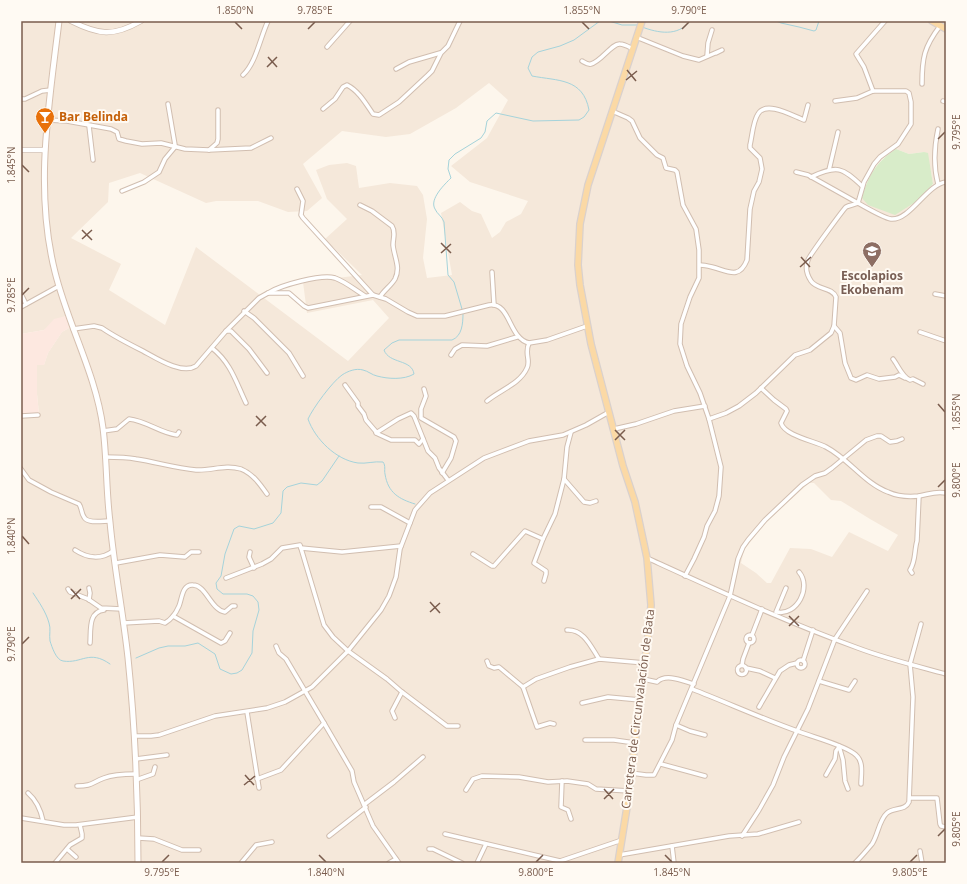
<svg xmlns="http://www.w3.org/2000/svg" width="967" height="884" font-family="'Open Sans',sans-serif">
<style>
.residential{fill:#f5e8da;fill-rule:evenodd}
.commercial{fill:#fde8e0}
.green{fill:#d8ecc9}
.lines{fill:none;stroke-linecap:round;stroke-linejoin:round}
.stream{stroke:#a5d3da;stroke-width:1}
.minor-casing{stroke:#d1beb0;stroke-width:5.5}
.tertiary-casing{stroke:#d1beb0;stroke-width:6}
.secondary-casing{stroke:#d6c0b0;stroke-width:7}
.primary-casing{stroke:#dad1cd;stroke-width:8}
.minor{stroke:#fff;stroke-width:3.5}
.tertiary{stroke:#fff;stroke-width:4.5}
.secondary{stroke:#fff;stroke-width:5}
.primary{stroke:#fbd9a5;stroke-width:5.5}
.ticks{fill:none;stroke:#7a5c4d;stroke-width:1.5}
.labels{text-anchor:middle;stroke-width:4;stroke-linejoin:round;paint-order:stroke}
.food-label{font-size:12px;font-weight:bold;fill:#c56008;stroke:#fffaf3;text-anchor:start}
.education-label{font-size:12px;font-weight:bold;fill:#785e54;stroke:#fffaf3}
.street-label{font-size:12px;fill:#7a5c4d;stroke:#fffaf3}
.neatline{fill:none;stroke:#7a5c4d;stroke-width:1.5}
.ticks-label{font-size:10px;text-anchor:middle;fill:#7a5c4d}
</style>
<rect width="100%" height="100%" fill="#fdf6ec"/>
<!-- residential -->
<path class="residential" d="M21,21h925v842h-925v-448l18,-1 -2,-20v-29h7l4,-12 14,-21 7,-4 -4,-12 -21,14 -23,4zM489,83l19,17 -21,38 -36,28 19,16 58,19 -7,13 -15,8 -6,10 -8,6 -11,-24 -9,-3 -12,-9 -19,11 11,62 -25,3 -4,-20 4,-39 -4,-24 -6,-9 -27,-3 -31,5 -3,-22 -9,-3 -18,2 -13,5 11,29 20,20 -22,20 37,36 -59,7 4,31 66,-13 16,18 -41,43 -152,-114 -31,78 -56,-35 12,-26 -50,-26 37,-36 1,-19 31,-10 66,30 10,-2h42l30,11 19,-1 15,-13 -19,-34 39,-33 44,6 24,-3 46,-26zM896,149l13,5 15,-2 7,20 2,13h-68l11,-19 8,-9zM809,483h5l17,17 10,1 29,18 28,16 -10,16 -39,-19 -17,25 -21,-8 -21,-1 -19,35h-4l-11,-10 -15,-10 3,-13 22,-28z"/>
<!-- commercial -->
<polygon class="commercial" points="66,316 69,328 62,332 48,353 44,365 37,365 37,394 39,414 21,415 21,334 44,330 54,319"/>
<!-- green -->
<path class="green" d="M896,149l13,5 15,-2 4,1 5,31 -16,17 -22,14 -27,-10 -6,-7c6,-22 15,-37 34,-49z"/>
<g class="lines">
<!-- stream -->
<g class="stream">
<polyline points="609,21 622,25 637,25"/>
<polyline points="776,21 781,23 799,27 814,31 816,30 819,21"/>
<path d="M642,27c16,6 36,10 48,-6"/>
<path d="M462,309l-8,-27 -6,-7 -4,-53c-2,-6 -7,-8 -9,-13 -6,-10 10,-25 16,-31l-3,-9 1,-9 6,-6 26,-16 4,-6 2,-11 9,-8 37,8 46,-1 5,-3 5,-7c-6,-32 -31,-29 -57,-34l-4,-8 4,-11 6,-5 22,-6 14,-6 26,-19"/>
<path d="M415,504c-16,-5 -27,-11 -30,-30 -1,-4 1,-8 -2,-12 -9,-1 -17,2 -25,1 -22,-3 -43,-24 -50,-44 5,-11 24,-37 34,-44 6,-4 14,-7 21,-5 5,1 9,5 14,6 11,3 27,4 37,-2 -2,-15 -25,-10 -30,-24l8,-7 7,-3h53c10,-4 11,-16 11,-27"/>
<path d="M33,593c6,9 13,19 16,30 2,5 0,12 1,18 2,6 6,19 13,20 19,3 26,-12 47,3"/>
<polyline points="136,658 159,648 168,646 185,646 198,643 215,654 220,669 231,674 237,673 242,670 252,653 253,631 259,610 258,602 253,596 247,594 223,594 217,589 216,583 221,576 225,554 234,529 239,526 254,529 273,523 281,513 283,491 287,487 301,483 317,485 322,481 339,456"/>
</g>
<!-- minor casing -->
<g class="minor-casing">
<g id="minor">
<polyline points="636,37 683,56 699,60 722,50 716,53"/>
<polyline points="327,47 350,21"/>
<polyline points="707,56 708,43 712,30"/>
<path d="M582,61c2,1 6,4 9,3 10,-2 21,-21 29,-20 4,0 9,3 13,5"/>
<polyline points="396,69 409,62 440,53"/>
<path d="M243,75c13,-12 17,-37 25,-54"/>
<path d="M922,84c0,-26 2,-37 18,-58"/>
<polyline points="873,91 864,67 856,54 885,21"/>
<polyline points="21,99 25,99 42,91 51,90"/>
<polyline points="943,101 946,102"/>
<polyline points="168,104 175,145 174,147"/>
<path d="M323,109l12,-10 8,-12 4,-2c12,6 19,19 26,29l6,1 20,-13 29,-27 4,-4 9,-18 7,-7 12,-25"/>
<polyline points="612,111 628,118 632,121 640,138 657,155 663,158 666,168 675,170 677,172 683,205 696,229 699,250 699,278 690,297 681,324 680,344 687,366 700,393 709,419 721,467 719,496 715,511 707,526 704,537 694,559 685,576"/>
<polyline points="47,120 67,121 111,129 117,132 119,139 126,141 142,144 161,143 185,149 209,150 251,148 271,138"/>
<polyline points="89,126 93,160"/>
<path d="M938,129c-4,19 -5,36 0,55"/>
<polyline points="209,150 217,143 218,139 218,110"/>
<polyline points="829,170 838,132"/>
<polyline points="796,172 808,175 858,203 864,182 874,164 880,157 898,144 911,124 911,102 909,93 906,91 873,91 857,98 835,101"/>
<path d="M811,177c26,-12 31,-10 51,9"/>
<polyline points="297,189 303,201 301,215 303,218 373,295"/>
<polyline points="122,191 144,182 159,172 165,159 175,147"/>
<path d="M360,205l12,6 20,15c4,6 1,12 1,19 1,12 8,22 2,34 -4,7 -11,11 -15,18"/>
<path d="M700,265c4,0 8,1 12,2 16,4 27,13 35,-7l3,-51 4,-18 5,-9 3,-13 -2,-11 -10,-10v-3c2,-8 3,-24 8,-31 8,-14 35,2 46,6l4,-15"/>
<polyline points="492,272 494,305"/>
<path d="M268,293c13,-8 53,-19 67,-15 11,4 20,12 30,18"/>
<polyline points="21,294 26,304"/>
<polyline points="935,294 946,296"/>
<polyline points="21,307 59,286"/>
<polyline points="244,311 254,318 289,353 303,376"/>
<polyline points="834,326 840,333 845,363 851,378 856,380 867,375 879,379 895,377 899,375 905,378"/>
<path d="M73,329l21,-3 8,2c13,9 27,16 41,23 13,7 39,24 53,15l30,-35 33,-33 9,-5h21l15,13 4,2 65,-13 13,4 22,13 9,4h28l44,-11c22,-3 19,33 40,38l18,-3 40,-14"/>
<polyline points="226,331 231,331 249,349 267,373"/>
<polyline points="920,332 946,341"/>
<path d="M212,348c19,15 24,34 34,55"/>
<polyline points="451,355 455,349 462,345 487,346 517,337"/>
<path d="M893,359c5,6 9,18 17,21l3,-1 10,5"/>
<polyline points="345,385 358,403 358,406 364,414 366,420 378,434 391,440 415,440 419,444 423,439"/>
<path d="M761,388l13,12 12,9 1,2 -6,12c4,13 34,18 45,24 23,12 38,36 62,45 9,4 22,5 31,4 11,-2 16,-5 27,-3"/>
<polyline points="424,389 426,396 421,409 421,418 454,437 456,441 451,458 442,473"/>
<path d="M487,401c13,-11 33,-17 40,-33 4,-8 -3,-14 2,-25"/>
<polyline points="21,416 38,415"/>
<path d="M709,419l17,-6 13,-7 17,-13 39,-38 15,-5 21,-17 3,-7 2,-29c-4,-10 -19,-7 -25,-16 -4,-6 -6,-14 -3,-21 1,-4 35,-50 38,-53 4,-2 8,-2 12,-4 7,4 26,15 33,16 19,2 36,-35 55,-37"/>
<polyline points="614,429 636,424 674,411 705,406"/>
<path d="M103,431l14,-2 12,-10c18,2 31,14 48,16l2,-3"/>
<polyline points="376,433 398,419 411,413 414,416 428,451 435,458 439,468 448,480"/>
<path d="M105,457c10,0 21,0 31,2 20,3 39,9 60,11 15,1 29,-6 45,-1 12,5 19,15 26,25"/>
<path d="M21,469l8,11 22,12 28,12c3,4 2,9 5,13 3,7 19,4 25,4"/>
<polyline points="564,479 584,502 590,503 596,501"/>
<polyline points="371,507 381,507 410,523"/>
<polyline points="301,548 342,552 401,546"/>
<path d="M75,550c12,8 26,10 38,1"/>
<polyline points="250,552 249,557 254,568"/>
<polyline points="473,554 492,566 494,566 525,531 543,539"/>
<path d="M647,558c70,32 139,64 211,90 29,11 59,18 88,26"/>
<polyline points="116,563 160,555 185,557 191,552 199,552"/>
<path d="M912,573l-2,-3c6,-9 4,-19 7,-29l2,-45"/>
<polyline points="226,578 262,564 271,559 282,548 300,545 324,625 333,637 348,651 387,679 402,692 447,726 458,726"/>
<polyline points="544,581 546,574 546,571 534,563 543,539 555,514 564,479 567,447 571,432"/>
<polyline points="68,589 70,592 88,599 101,608 122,609"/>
<polyline points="89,600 90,593 89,588"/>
<polyline points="776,612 786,588"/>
<path d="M777,612c20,4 35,-25 22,-40"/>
<polyline points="173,616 221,643 225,641 230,633"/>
<path d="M123,623l36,-2 6,2c7,-4 11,-10 14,-17 3,-7 3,-22 14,-21 13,0 18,25 32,27l7,-6h3"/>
<path d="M567,630c17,-1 24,17 32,29"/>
<circle cx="750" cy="639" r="4"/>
<polyline points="752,635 762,609"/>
<path d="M90,643c1,-13 -2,-31 14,-33"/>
<polyline points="276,646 279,653 286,659 324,723 352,771 354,782 373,826 399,863"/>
<circle cx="801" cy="664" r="4"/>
<polyline points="487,661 489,666 494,668 499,667 523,687 537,727 550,723 554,724"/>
<polyline points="803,661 813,630"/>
<polyline points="742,665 743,659 749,643"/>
<circle cx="742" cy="670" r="4.5"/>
<polyline points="746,668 760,671 775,678"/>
<path d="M643,679l14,3c9,-9 26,-1 37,2"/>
<polyline points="819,681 849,690 855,681"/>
<polyline points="523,687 536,679 570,667 599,659 645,663"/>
<path d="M692,689c36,14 71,30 108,43 13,5 47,14 56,23 8,7 5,19 5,29"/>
<polyline points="582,703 608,697 640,700"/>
<polyline points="759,707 780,671 789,665 797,663"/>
<polyline points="247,712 259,788"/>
<polyline points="395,718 392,711 402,692"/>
<polyline points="676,725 690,731 705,735"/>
<polyline points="135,736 151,736 159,735 215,716 267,708 285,702 312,687 348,651 381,610 389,596 396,577 400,549 415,510 430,493 484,458 529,441 563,435 586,425 609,412"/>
<polyline points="585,740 614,740 635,743"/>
<polyline points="839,746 843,760 845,781 848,789"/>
<polyline points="136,759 167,755"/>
<polyline points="661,764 705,776"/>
<polyline points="631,773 646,775 654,775 672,740 676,725 730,596 738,559 743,547 748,540 765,520 802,485 815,476 825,473 832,468 866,440 877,436 881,436 890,442 897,441 902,439"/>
<polyline points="826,775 835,759 836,751 839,747"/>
<polyline points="257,779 281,770 324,723"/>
<polyline points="136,780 153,774 155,767"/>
<polyline points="562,781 561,807 568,810 571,819"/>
<path d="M77,786c15,0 14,-3 27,-8 10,-4 22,-4 32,-4"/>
<polyline points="466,790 473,779 482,776 519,777 548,782 567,781 588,784 596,789 629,791"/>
<path d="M28,793c8,7 13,18 15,28"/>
<polyline points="910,798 937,798 940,824 941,826 946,827"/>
<polyline points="365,804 394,782 423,757"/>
<polyline points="21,818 64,825 76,825 138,817"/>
<polyline points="445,834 560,861 622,840"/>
<polyline points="329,836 366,807"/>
<polyline points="742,836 759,810 773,785 784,757 808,709 835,639 867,591"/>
<polyline points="138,838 154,839 182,850 199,850"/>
<polyline points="672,846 674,863"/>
<polyline points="67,849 76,857"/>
<polyline points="429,849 433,849 462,863"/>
<polyline points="920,851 922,863"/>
<polyline points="619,855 729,836 758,834 799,822"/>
<polyline points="55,863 70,845 82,838 82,834 80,825"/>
<polyline points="241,863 256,845 272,842"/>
<polyline points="389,863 396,859"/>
<polyline points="477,863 486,844"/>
<path d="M855,863c6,-6 12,-13 17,-19 6,-9 7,-24 15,-31 7,-6 18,-2 22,-11l4,-105 -3,-33 11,-40"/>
</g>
</g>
<!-- tertiary casing -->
<g class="tertiary-casing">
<g id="tertiary">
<path d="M71,21c28,14 42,16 70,0"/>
<polyline points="21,150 45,150"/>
</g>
</g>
<!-- secondary casing -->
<g class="secondary-casing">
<path id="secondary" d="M59,21c-10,84 -25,168 -4,251 13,53 41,102 48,156 4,31 3,62 7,94 4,45 13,90 18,136 7,68 10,136 10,205"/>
</g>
<!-- primary casing -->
<g class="primary-casing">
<g id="primary">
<polyline points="932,21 946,29"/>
<polyline points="618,863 627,807 650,620 651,605 647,558 635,502 623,466 591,344 580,285 578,265 580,224 588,185 642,21"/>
</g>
</g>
<!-- minor -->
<use href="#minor" class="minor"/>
<!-- tertiary -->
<use href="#tertiary" class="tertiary"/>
<!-- secondary -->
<use href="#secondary" class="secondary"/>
<!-- primary -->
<use href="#primary" class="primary"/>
</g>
<!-- ticks -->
<path class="ticks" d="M235,22l7,7M582,22l7,7M308,29l7,-7M682,29l7,-7M268,57l9,10M267,67l10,-10M627,70l9,11M626,80l11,-9M938,139l7,-7M22,165l7,7M82,230l10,10M82,239l10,-9M441,243l10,10M441,253l10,-9M801,257l9,10M800,267l11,-10M22,295l7,-7M938,404l7,8M256,416l10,10M256,426l10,-10M615,430l10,10M615,440l10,-10M938,487l7,-7M22,536l7,8M71,589l9,10M71,599l10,-10M430,602l10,11M430,612l10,-9M789,616l10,10M789,626l10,-10M22,644l7,-7M245,775l9,10M244,785l11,-9M604,789l9,10M604,799l10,-10M938,836l7,-7M319,855l7,7M665,855l7,7M162,862l7,-7M536,862l7,-7M910,862l7,-7"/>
<!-- icons -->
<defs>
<g id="bar-pin" transform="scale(1)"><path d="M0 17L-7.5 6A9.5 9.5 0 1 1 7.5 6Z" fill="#e8710a" stroke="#fffaf3"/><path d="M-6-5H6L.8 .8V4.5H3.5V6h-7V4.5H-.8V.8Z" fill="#fff"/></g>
<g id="school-pin" transform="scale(1)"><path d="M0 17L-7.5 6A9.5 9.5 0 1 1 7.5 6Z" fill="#8d6e63" stroke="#fffaf3"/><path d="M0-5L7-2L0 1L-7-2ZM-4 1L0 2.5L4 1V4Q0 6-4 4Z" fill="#fff"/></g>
</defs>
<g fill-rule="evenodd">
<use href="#bar-pin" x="45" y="117"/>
<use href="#school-pin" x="872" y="251"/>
</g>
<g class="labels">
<!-- food labels -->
<g class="food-label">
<text x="59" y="121">Bar Belinda</text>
</g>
<!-- education labels -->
<g class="education-label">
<text x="872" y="280">Escolapios<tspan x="872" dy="14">Ekobenam</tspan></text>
</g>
<!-- street labels -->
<g class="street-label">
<text transform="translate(638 709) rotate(-83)" y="4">Carretera de Circunvalación de Bata</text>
</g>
</g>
<!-- border -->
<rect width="967" height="884" fill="none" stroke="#fffaf3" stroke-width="44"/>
<rect x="22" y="22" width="923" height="840" class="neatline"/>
<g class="ticks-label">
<text x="235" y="14">1.850°N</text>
<text x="315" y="14">9.785°E</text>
<text x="582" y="14">1.855°N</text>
<text x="689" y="14">9.790°E</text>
<text transform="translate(956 132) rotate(-90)" y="4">9.795°E</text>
<text transform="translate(11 165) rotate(-90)" y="4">1.845°N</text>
<text transform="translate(11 295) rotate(-90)" y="4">9.785°E</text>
<text transform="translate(956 412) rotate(-90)" y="4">1.855°N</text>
<text transform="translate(956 480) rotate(-90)" y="4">9.800°E</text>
<text transform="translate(11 536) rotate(-90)" y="4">1.840°N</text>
<text transform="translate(11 644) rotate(-90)" y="4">9.790°E</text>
<text transform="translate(956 829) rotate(-90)" y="4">9.805°E</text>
<text x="162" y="876">9.795°E</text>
<text x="326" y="876">1.840°N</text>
<text x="536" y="876">9.800°E</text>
<text x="672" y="876">1.845°N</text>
<text x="910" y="876">9.805°E</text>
</g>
</svg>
